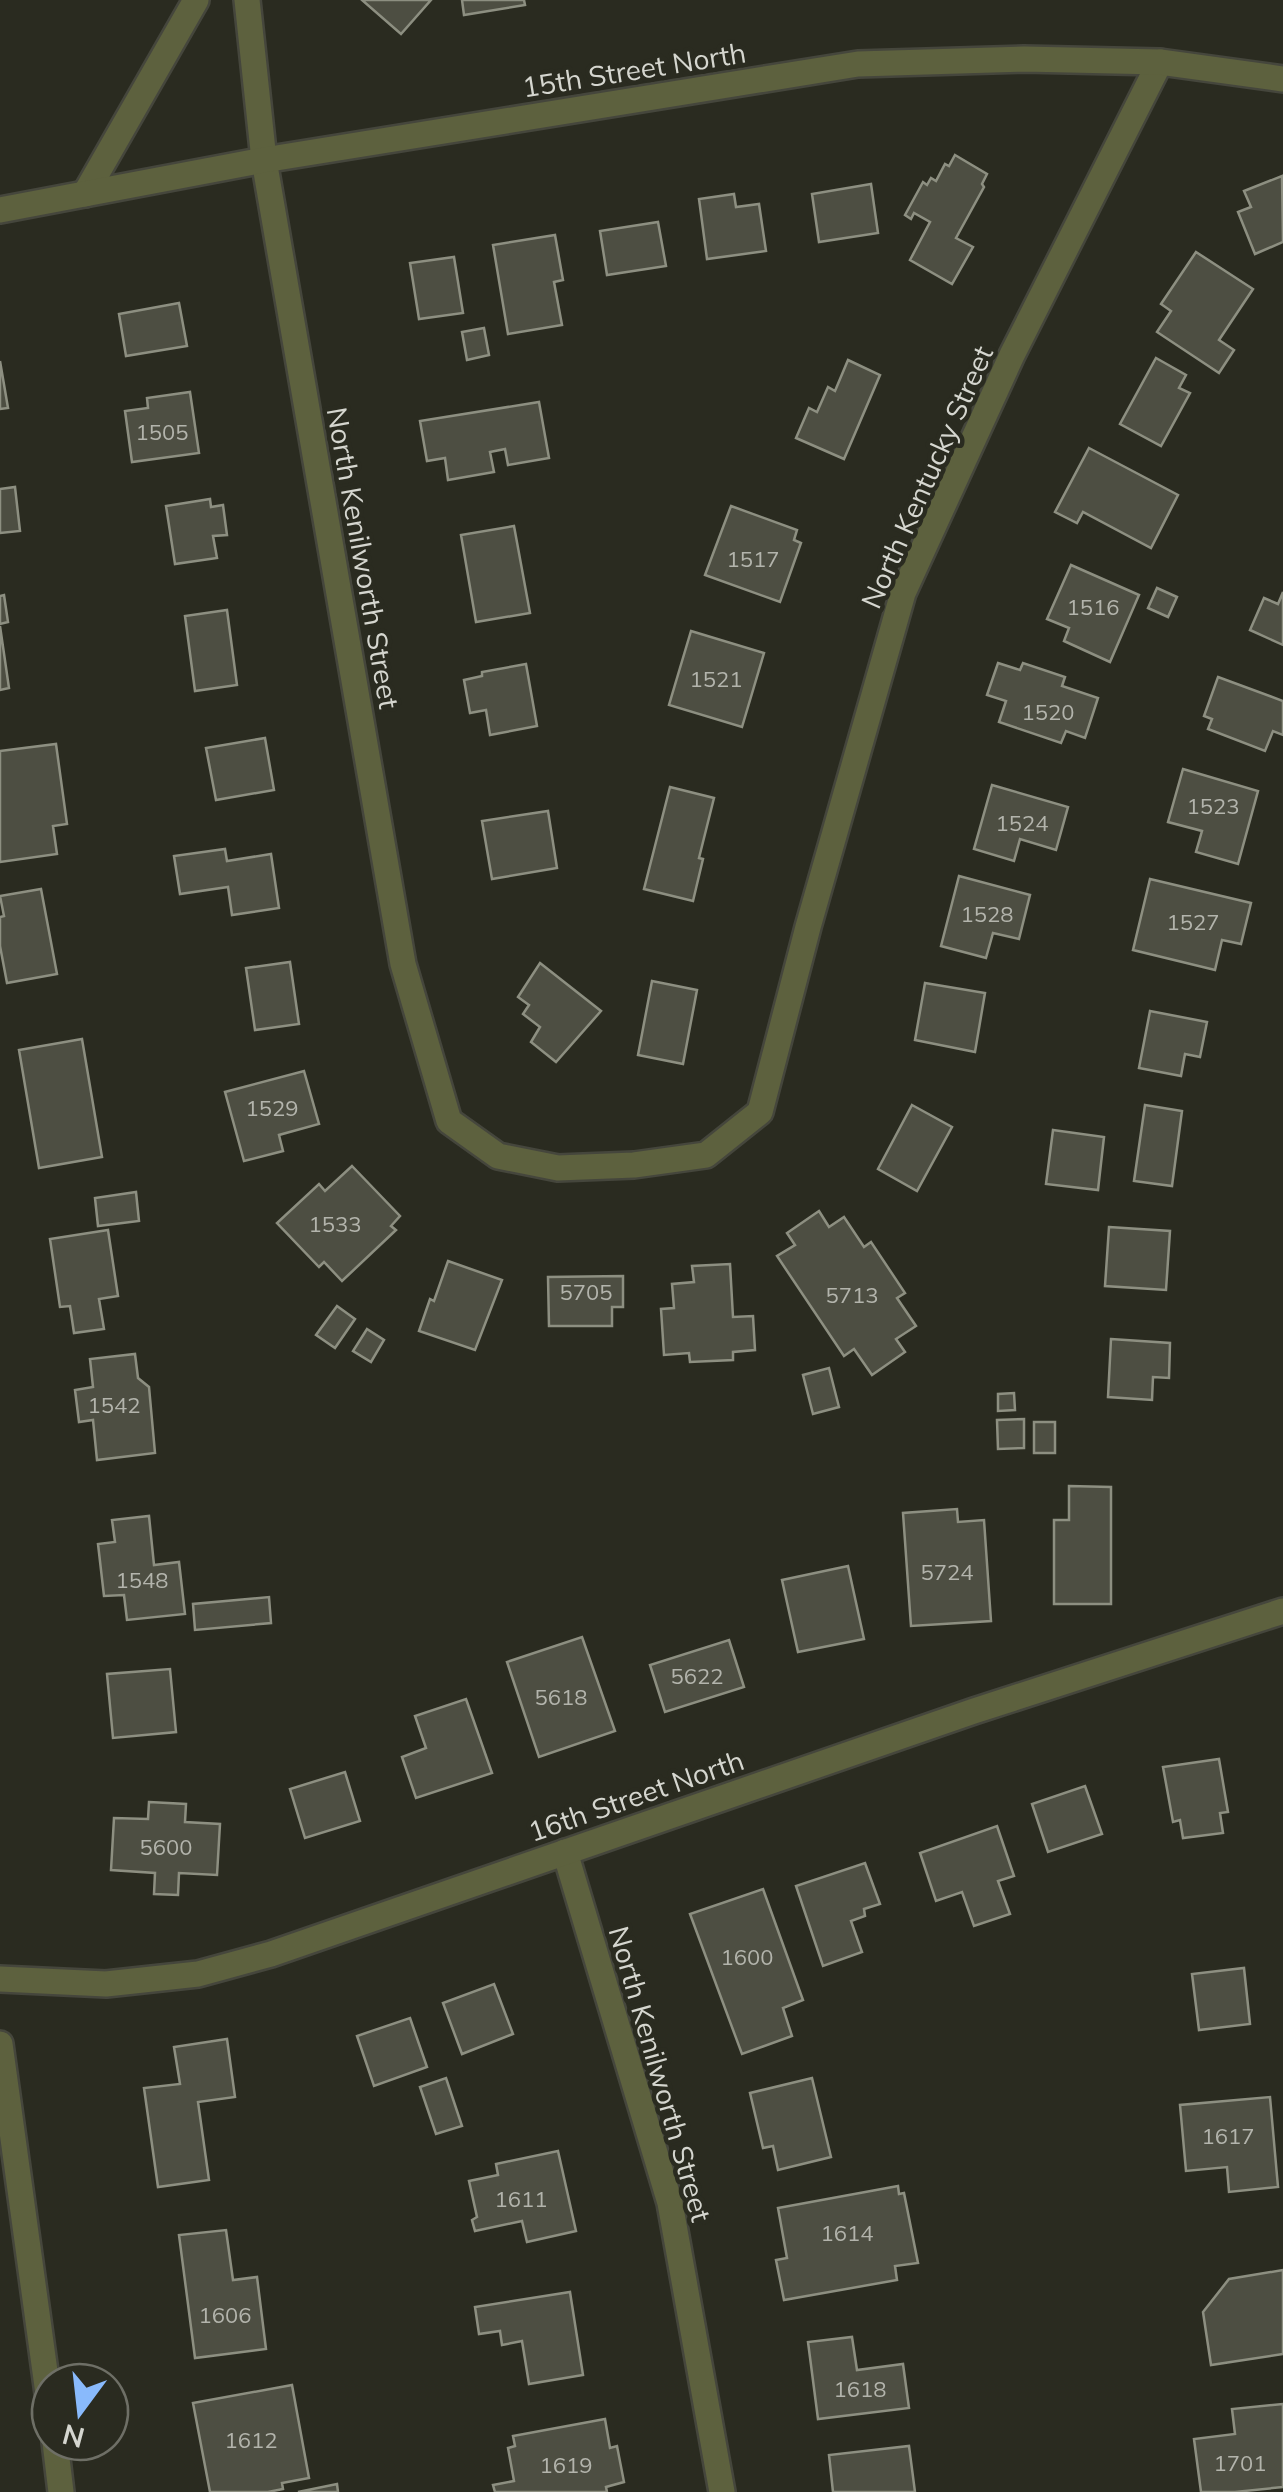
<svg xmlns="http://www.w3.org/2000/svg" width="1283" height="2492" font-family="Mulish,sans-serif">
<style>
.building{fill:#4d4e42;stroke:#8d8f81;stroke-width:2.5}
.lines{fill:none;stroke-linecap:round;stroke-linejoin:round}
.minor-casing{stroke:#45463c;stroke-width:30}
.tertiary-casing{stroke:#45463c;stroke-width:30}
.minor{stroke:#5d613e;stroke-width:25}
.tertiary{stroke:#5d613e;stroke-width:25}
.labels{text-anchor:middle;stroke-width:9;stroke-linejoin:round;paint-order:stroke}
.number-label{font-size:22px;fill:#b3b4ac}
.street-label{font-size:28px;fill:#d5d6cf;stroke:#2a2b20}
</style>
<rect width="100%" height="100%" fill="#2a2b20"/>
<!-- building -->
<g class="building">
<polygon points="362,0 431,0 401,34"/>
<polygon points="462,0 524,0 525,5 464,15"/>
<polygon points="955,155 987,174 982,184 984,187 956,238 973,247 952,284 910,260 930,222 914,213 911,219 905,215 923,182 927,185 931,178 936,181 945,164 949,166"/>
<polygon points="1282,176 1283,242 1255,254 1238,212 1251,207 1244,191"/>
<polygon points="871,184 878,233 819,242 812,194"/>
<polygon points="734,194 736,207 759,204 766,251 707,259 699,199"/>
<polygon points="658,222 666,266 607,275 600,231"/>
<polygon points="555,235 563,280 554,282 562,325 508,334 493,245"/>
<polygon points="1196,252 1253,289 1219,340 1234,350 1219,373 1157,332 1171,311 1161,304"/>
<polygon points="454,257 463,313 419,319 410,263"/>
<polygon points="179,303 187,346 126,356 119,314"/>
<polygon points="484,328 489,355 467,360 462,332"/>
<polygon points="1156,358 1186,375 1179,388 1190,393 1161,446 1120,424"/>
<polygon points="848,360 880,375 844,459 796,438 809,408 817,412 828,387 835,391"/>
<polygon points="0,361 8,408 0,409"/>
<polygon points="190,392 199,453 132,462 125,411 148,408 147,398"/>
<polygon points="539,402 549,458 508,465 505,449 490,452 494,472 448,480 445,458 427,461 420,421"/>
<polygon points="1089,448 1178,495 1151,548 1083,512 1077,523 1055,512"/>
<polygon points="15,487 20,531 0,533 0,489"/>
<polygon points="210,499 211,507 223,505 227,535 213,536 217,558 175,564 166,506"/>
<polygon points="731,506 797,530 794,540 801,543 780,602 705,575"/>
<polygon points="514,526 530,613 476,622 461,535"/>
<polygon points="1071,565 1139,595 1110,662 1064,641 1069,628 1047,619"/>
<polygon points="1157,588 1177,597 1168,617 1148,608"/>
<polygon points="1283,592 1283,645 1250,630 1264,598 1278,604"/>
<polygon points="4,595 8,622 0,624 0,596"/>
<polygon points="227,610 237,685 195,691 185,616"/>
<polygon points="0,626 9,688 0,690"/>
<polygon points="691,631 764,653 742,727 669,705"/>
<polygon points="998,663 1020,670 1023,663 1065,677 1062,686 1098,698 1085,738 1066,731 1061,743 999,722 1006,701 987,695"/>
<polygon points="526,664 537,726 490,735 486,710 470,713 464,680 482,676 482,672"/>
<polygon points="1218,677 1283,701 1283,735 1273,731 1265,751 1208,729 1212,719 1204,716"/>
<polygon points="265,738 274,790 216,800 206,748"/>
<polygon points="56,744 67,824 53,826 57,854 0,862 0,751"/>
<polygon points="1183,769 1258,791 1238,864 1196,852 1202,831 1168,822"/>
<polygon points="992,785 1068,807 1056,850 1020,839 1014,861 974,849"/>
<polygon points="670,787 714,798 699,858 703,859 693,901 644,889"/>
<polygon points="548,811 557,868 492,879 482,821"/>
<polygon points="225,849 227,861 271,854 279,908 232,915 228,887 180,894 174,856"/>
<polygon points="959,876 1030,895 1019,939 993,933 986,958 941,946"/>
<polygon points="1150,879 1251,903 1241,944 1222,940 1215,970 1133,950"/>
<polygon points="41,889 57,974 7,983 0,946 0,917 4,916 0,896"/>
<polygon points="290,962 299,1024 255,1030 246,968"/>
<polygon points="540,963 601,1011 556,1062 531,1042 540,1027 523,1014 529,1005 518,997"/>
<polygon points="652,981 697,990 683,1064 638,1055"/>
<polygon points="925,983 985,993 975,1052 915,1040"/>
<polygon points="1150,1011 1207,1022 1200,1057 1185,1054 1181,1076 1139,1068"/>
<polygon points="82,1039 102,1157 39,1168 19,1050"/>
<polygon points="304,1071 319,1124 279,1135 283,1151 244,1161 225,1092"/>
<polygon points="912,1105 952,1127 917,1191 878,1169"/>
<polygon points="1145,1105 1182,1111 1172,1186 1134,1181"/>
<polygon points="1053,1130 1104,1137 1098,1190 1046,1184"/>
<polygon points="352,1166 400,1216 391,1226 396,1230 342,1281 324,1262 319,1267 277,1223 319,1184 325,1191"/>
<polygon points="136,1192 139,1221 98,1226 95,1198"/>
<polygon points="819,1211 829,1227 844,1217 864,1247 871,1242 905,1293 897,1298 916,1326 896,1339 905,1352 872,1375 854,1349 844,1356 777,1256 795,1245 787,1233"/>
<polygon points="1109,1227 1170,1231 1166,1290 1105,1286"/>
<polygon points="108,1230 118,1296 99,1299 104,1329 74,1333 70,1306 60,1307 50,1239"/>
<polygon points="448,1261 502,1280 475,1350 419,1331 430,1299 434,1301"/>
<polygon points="730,1264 733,1317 753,1316 755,1350 733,1352 733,1360 690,1362 689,1353 664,1355 661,1309 674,1308 672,1284 694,1282 692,1266"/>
<polygon points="623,1276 623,1307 612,1307 612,1326 549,1326 548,1277"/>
<polygon points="337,1306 355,1319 335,1348 316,1335"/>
<polygon points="367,1329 384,1340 371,1362 353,1351"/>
<polygon points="1111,1339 1170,1343 1169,1378 1153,1377 1152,1400 1108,1397"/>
<polygon points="135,1354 138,1378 149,1387 155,1453 97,1460 93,1420 79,1422 75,1390 93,1387 90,1359"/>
<polygon points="829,1368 839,1407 813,1414 803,1375"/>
<polygon points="1014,1393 1015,1410 998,1411 998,1394"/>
<polygon points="1024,1419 1024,1448 998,1449 997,1420"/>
<rect x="1034" y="1422" width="21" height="31"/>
<polygon points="1069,1486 1111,1487 1111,1604 1054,1604 1054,1520 1069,1520"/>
<polygon points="957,1509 958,1522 984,1520 991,1621 911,1626 903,1513"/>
<polygon points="149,1516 154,1565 179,1562 185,1614 127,1620 124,1595 104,1596 98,1544 115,1542 112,1520"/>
<polygon points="848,1566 864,1639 798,1652 782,1580"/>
<polygon points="269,1597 271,1623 195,1630 193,1604"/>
<polygon points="582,1637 615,1731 539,1757 507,1662"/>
<polygon points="729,1640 744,1687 665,1712 650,1665"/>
<polygon points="170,1669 176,1732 113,1738 107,1674"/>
<polygon points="466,1699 492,1773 416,1798 402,1757 426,1748 415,1716"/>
<polygon points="1219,1759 1228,1812 1220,1813 1223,1833 1183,1838 1180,1820 1173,1822 1163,1767"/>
<polygon points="345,1772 360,1821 305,1838 290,1789"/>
<polygon points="1085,1786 1102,1834 1048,1852 1032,1804"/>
<polygon points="149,1802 186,1804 185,1822 220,1824 217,1875 179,1873 178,1895 154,1894 155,1873 111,1870 114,1818 148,1819"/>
<polygon points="997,1826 1014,1876 998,1881 1010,1914 974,1926 962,1892 936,1901 920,1853"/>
<polygon points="865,1863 880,1904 864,1909 865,1916 851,1921 862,1952 823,1966 796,1886"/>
<polygon points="763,1889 803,2000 783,2008 792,2036 742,2054 690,1914"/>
<polygon points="1244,1968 1250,2024 1199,2030 1192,1974"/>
<polygon points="494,1984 513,2034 462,2054 443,2003"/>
<polygon points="410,2018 427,2067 374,2086 357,2036"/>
<polygon points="227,2039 235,2097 198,2102 209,2180 158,2187 144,2088 180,2084 174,2047"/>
<polygon points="446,2078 462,2126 436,2134 420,2087"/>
<polygon points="812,2078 831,2157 778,2170 773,2146 763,2148 750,2093"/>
<polygon points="1270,2097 1278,2187 1229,2192 1227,2167 1186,2171 1180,2105"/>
<polygon points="558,2151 576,2231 527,2242 522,2221 475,2231 472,2220 477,2217 469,2181 498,2175 496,2164"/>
<polygon points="898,2186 899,2194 904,2193 918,2263 895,2266 897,2280 784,2300 776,2260 787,2258 778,2208"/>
<polygon points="226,2230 233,2280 257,2277 266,2349 195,2358 179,2235"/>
<polygon points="1283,2270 1283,2354 1211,2365 1203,2312 1229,2279"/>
<polygon points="570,2292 583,2375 529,2384 522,2341 502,2345 500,2331 479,2334 475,2307"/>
<polygon points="852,2337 857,2370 903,2364 909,2408 818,2419 808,2342"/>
<polygon points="292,2385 309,2478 282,2483 283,2489 268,2492 210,2492 193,2403"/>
<polygon points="1283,2404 1283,2487 1235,2492 1201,2492 1194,2439 1235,2434 1232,2409"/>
<polygon points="605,2419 610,2448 617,2446 624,2482 606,2487 607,2492 495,2492 493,2485 514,2481 508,2448 515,2446 513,2436"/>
<polygon points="909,2446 915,2492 833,2492 829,2455"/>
<polygon points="337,2484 338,2492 298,2492"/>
</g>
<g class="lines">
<!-- minor casing -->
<g class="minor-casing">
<g id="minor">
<polyline points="247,0 264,160 403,964 449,1121 498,1156 558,1168 634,1165 706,1155 760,1112 808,927 903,593 1012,355 1160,62"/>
<polyline points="85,194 196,0"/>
<polyline points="0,210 264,160 858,64 1024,59 1160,62 1283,79"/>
<polyline points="565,1852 670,2203 722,2492"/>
<polyline points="0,2044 50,2408"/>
<polyline points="55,2442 61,2492"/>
</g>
</g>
<!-- tertiary casing -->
<g class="tertiary-casing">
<polyline id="tertiary" points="0,1979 106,1984 198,1974 271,1954 974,1711 1283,1611"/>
</g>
<!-- minor -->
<use href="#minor" class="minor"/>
<!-- tertiary -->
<use href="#tertiary" class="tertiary"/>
</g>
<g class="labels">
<!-- number labels -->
<g class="number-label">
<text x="162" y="440">1505</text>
<text x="753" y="567">1517</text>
<text x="1093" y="615">1516</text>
<text x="716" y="687">1521</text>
<text x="1048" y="720">1520</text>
<text x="1213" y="814">1523</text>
<text x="1022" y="831">1524</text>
<text x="987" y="922">1528</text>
<text x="1193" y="930">1527</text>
<text x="272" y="1116">1529</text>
<text x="335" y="1232">1533</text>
<text x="586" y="1300">5705</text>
<text x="852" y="1303">5713</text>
<text x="114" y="1413">1542</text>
<text x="947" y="1580">5724</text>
<text x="142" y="1588">1548</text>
<text x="697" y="1684">5622</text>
<text x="561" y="1705">5618</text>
<text x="166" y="1855">5600</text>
<text x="747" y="1965">1600</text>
<text x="1228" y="2144">1617</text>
<text x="521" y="2207">1611</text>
<text x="847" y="2241">1614</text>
<text x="225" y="2323">1606</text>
<text x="860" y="2397">1618</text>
<text x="251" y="2448">1612</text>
<text x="1240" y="2471">1701</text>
<text x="566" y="2473">1619</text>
</g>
<!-- street labels -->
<g class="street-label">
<text transform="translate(634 70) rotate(-9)" y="10">15th Street North</text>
<text transform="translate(927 477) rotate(-66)" y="10">North Kentucky Street</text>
<text transform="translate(363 558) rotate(80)" y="10">North Kenilworth Street</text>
<text transform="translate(636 1796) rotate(-19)" y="10">16th Street North</text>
<text transform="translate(660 2074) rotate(74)" y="10">North Kenilworth Street</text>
</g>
</g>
<!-- north arrow -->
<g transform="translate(80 2412) rotate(195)"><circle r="48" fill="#2a2b20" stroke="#6e6f66" stroke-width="2.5"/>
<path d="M0-8L18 38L0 25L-18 38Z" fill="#89bafc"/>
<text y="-15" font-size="28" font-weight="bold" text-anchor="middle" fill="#d5d6cf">N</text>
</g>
</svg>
